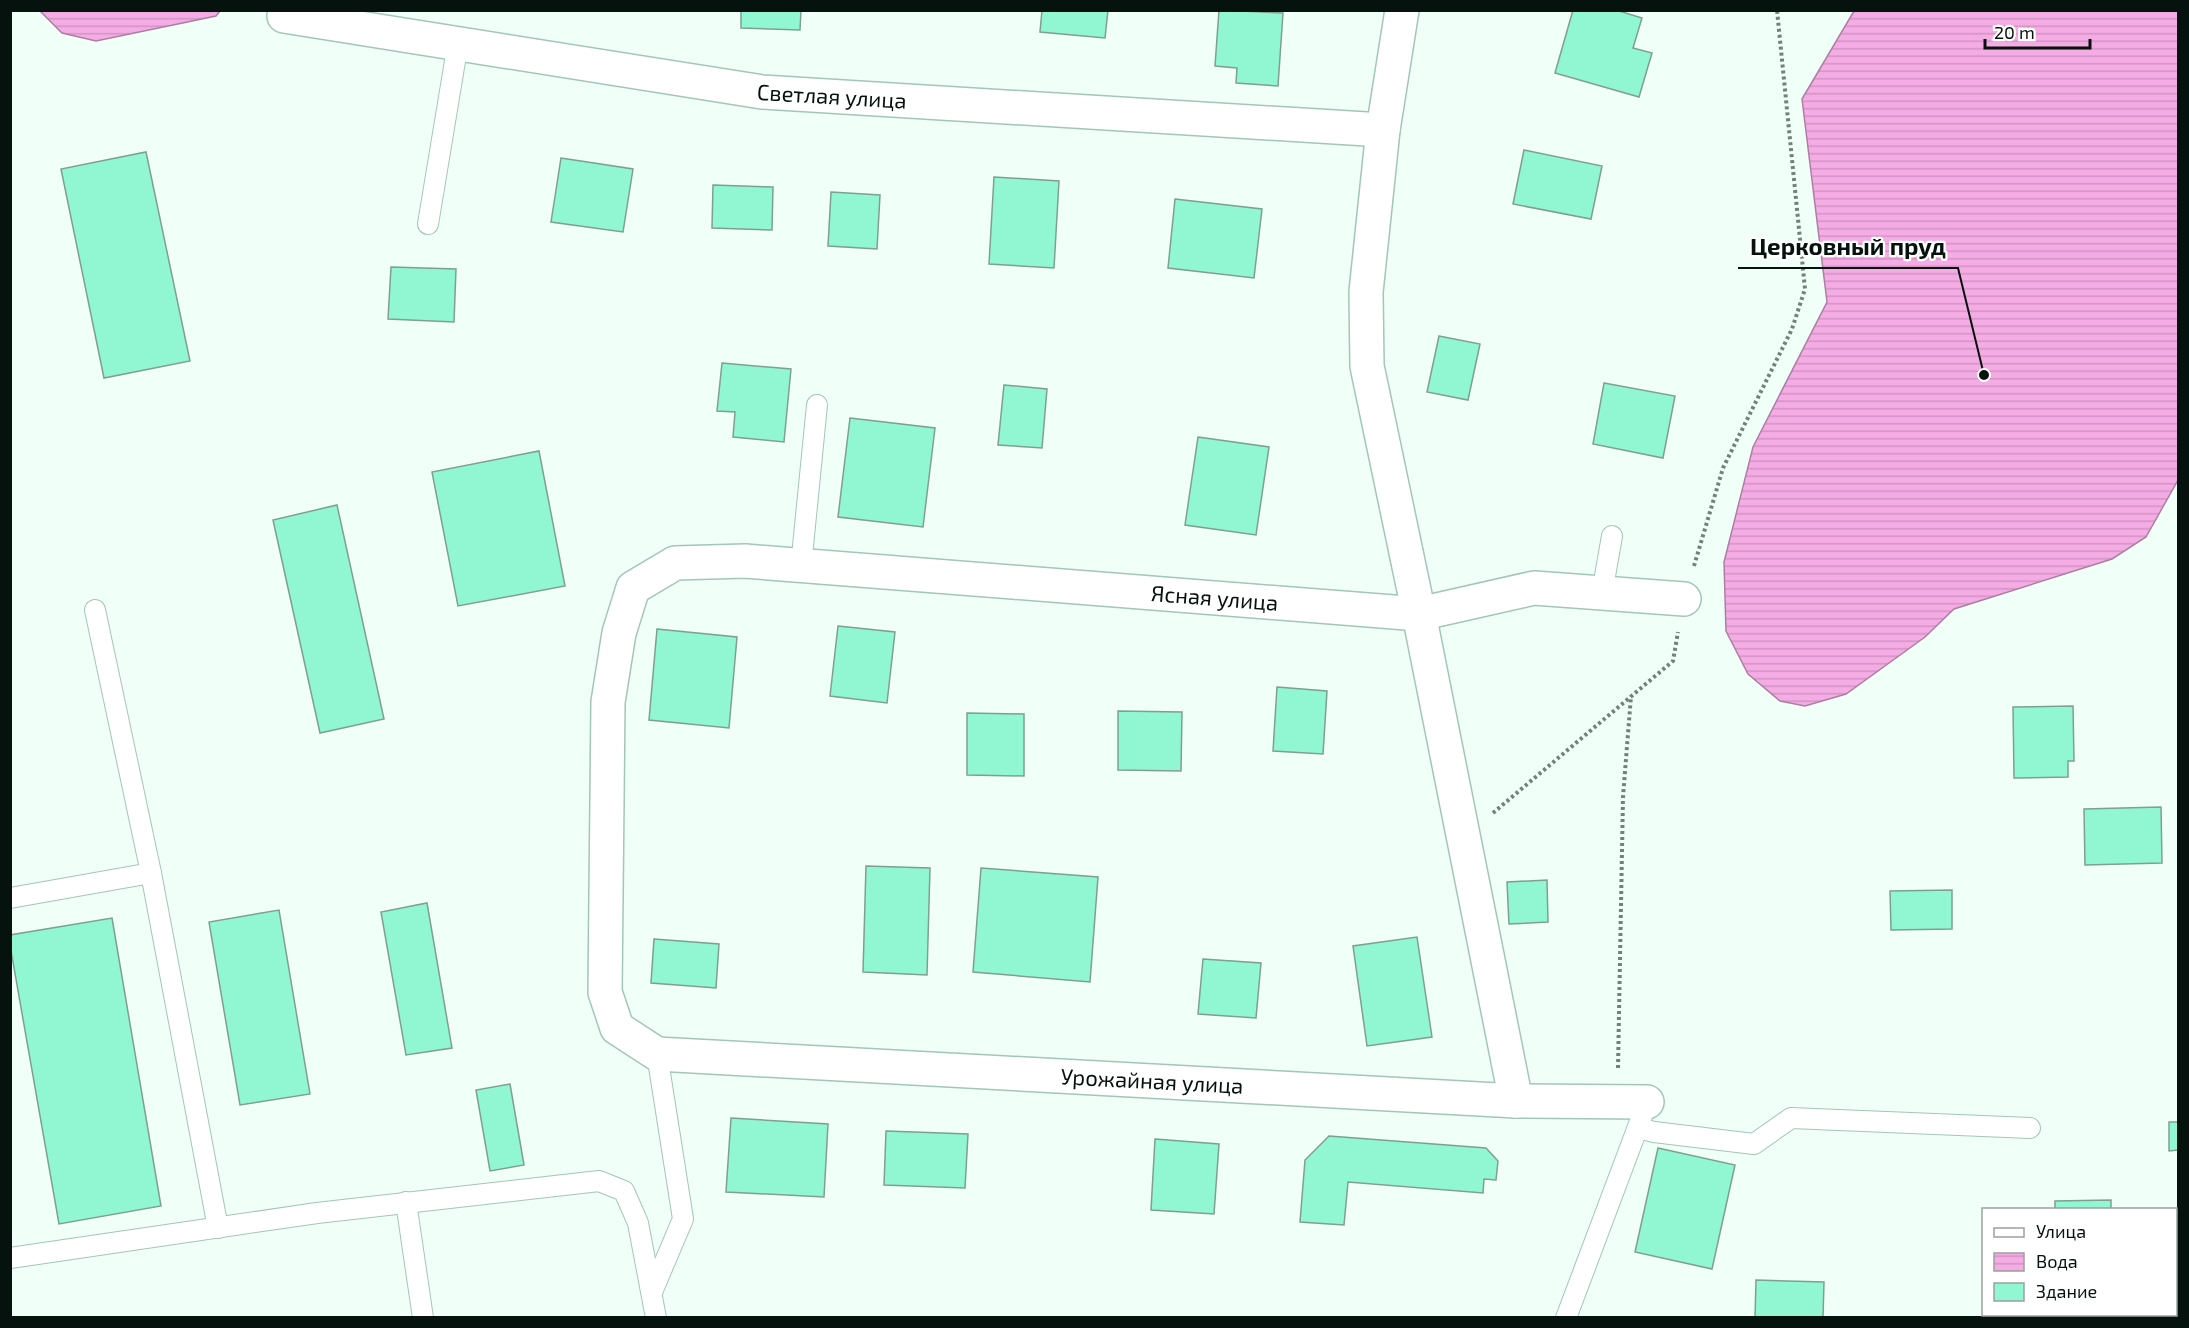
<svg xmlns="http://www.w3.org/2000/svg" width="2189" height="1328" font-family="'Exo 2',sans-serif">
<style>
.water{fill:url(#water-rules);stroke:#ad7ea4;stroke-width:1.5}
.building{fill:#90f7d2;stroke:#7ea093;stroke-width:1.5}
.lines{fill:none;stroke-linecap:round;stroke-linejoin:round}
.lane-casing{stroke:#a2c6b8;stroke-width:22}
.street-casing{stroke:#a2c6b8;stroke-width:36}
.path{stroke:#73817b;stroke-width:4;stroke-dasharray:3 3;stroke-linecap:butt}
.lane{stroke:#fff;stroke-width:20}
.street{stroke:#fff;stroke-width:33}
.labels{text-anchor:middle;stroke-width:4.5;stroke-linejoin:round;paint-order:stroke}
.street-label{font-size:22px;fill:#06120d;stroke:#fff}
.leader{fill:none;stroke:#06120d;stroke-width:2}
.callout-dot{fill:#06120d;stroke:#fff;stroke-width:2}
.callout-label{font-size:24px;text-anchor:middle;font-weight:bold;fill:#06120d;stroke:#fff;stroke-width:4.5;stroke-linejoin:round;paint-order:stroke}
</style>
<defs>
<pattern id="water-rules" width="6" height="5" patternUnits="userSpaceOnUse" patternTransform="scale(1.5)"><rect width="6" height="5" fill="#f5ace4"/><path d="M0 2.5h6" fill="none" stroke="#d193c2"/></pattern>
</defs>
<rect width="100%" height="100%" fill="#f0fff8"/>
<!-- water -->
<g class="water">
<polygon points="40,11 220,11 216,16 96,41 62,33"/>
<polygon points="1854,11 2178,11 2178,480 2146,537 2112,559 1954,609 1925,637 1846,694 1805,706 1780,701 1748,674 1726,631 1724,562 1753,447 1827,302 1802,99"/>
</g>
<!-- building -->
<g class="building">
<polygon points="741,10 801,10 800,30 741,28"/>
<polygon points="1042,10 1108,10 1105,38 1040,32"/>
<polygon points="1219,10 1283,13 1278,86 1236,83 1237,68 1215,66"/>
<polygon points="1573,10 1616,10 1642,18 1633,48 1652,53 1639,97 1555,73"/>
<polygon points="1524,150 1602,166 1591,219 1513,204"/>
<polygon points="146,152 190,361 104,378 61,169"/>
<polygon points="561,158 633,169 623,232 551,222"/>
<polygon points="994,177 1059,181 1054,268 989,264"/>
<polygon points="713,185 773,187 772,230 712,228"/>
<polygon points="831,192 880,195 877,249 828,246"/>
<polygon points="1175,199 1262,209 1254,278 1168,268"/>
<polygon points="391,267 456,269 454,322 388,319"/>
<polygon points="1439,336 1480,344 1468,400 1427,392"/>
<polygon points="722,363 791,369 784,442 733,437 735,412 717,411"/>
<polygon points="1604,383 1675,396 1663,458 1593,444"/>
<polygon points="1004,385 1047,389 1042,448 998,445"/>
<polygon points="850,418 935,428 923,527 838,517"/>
<polygon points="1198,437 1269,447 1256,535 1185,525"/>
<polygon points="539,451 565,586 458,606 432,472"/>
<polygon points="337,505 384,719 320,733 273,520"/>
<polygon points="838,626 895,632 887,703 830,696"/>
<polygon points="657,629 737,637 729,728 649,720"/>
<polygon points="1277,687 1327,691 1323,754 1273,751"/>
<polygon points="2073,706 2074,761 2068,761 2068,777 2014,778 2013,707"/>
<polygon points="1118,711 1182,712 1181,771 1118,770"/>
<polygon points="967,713 1024,714 1024,776 967,775"/>
<polygon points="2161,807 2162,863 2085,865 2084,809"/>
<polygon points="866,866 930,868 927,975 863,972"/>
<polygon points="981,868 1098,877 1090,982 973,972"/>
<polygon points="1547,880 1548,922 1509,924 1507,882"/>
<polygon points="1952,890 1952,929 1891,930 1890,891"/>
<polygon points="427,903 452,1048 406,1055 381,912"/>
<polygon points="279,910 310,1094 240,1105 209,922"/>
<polygon points="112,918 161,1206 59,1224 10,945 10,935"/>
<polygon points="1417,937 1432,1037 1367,1046 1353,946"/>
<polygon points="654,939 719,944 716,988 651,983"/>
<polygon points="1203,959 1261,963 1256,1018 1198,1014"/>
<polygon points="510,1084 524,1165 490,1171 476,1090"/>
<polygon points="731,1118 828,1124 824,1197 726,1192"/>
<polygon points="2169,1122 2178,1122 2178,1150 2169,1151"/>
<polygon points="886,1131 968,1134 965,1188 884,1185"/>
<polygon points="1329,1136 1486,1148 1498,1161 1496,1180 1484,1179 1483,1193 1348,1182 1344,1225 1300,1222 1305,1160"/>
<polygon points="1155,1139 1219,1144 1214,1214 1151,1210"/>
<polygon points="1658,1148 1735,1165 1712,1269 1635,1252"/>
<polygon points="2111,1200 2111,1210 2055,1210 2055,1201"/>
<polygon points="2176,1234 2178,1234 2178,1318 2137,1318 2137,1314 2176,1314"/>
<polygon points="1756,1280 1824,1282 1823,1318 1755,1318"/>
</g>
<g class="lines">
<!-- lane casing -->
<g class="lane-casing">
<g id="lane">
<polyline points="428,224 458,43"/>
<polyline points="801,566 817,405"/>
<polyline points="1602,593 1612,536"/>
<polyline points="95,610 151,873"/>
<polyline points="10,898 151,873 218,1228"/>
<polyline points="1638,1128 1654,1132 1754,1144 1791,1118 2030,1128"/>
<polyline points="406,1202 423,1318"/>
<polyline points="10,1258 317,1213 599,1181 624,1191 638,1223 656,1318"/>
<polyline points="652,1292 683,1219 657,1054"/>
<polyline points="1566,1318 1642,1116"/>
</g>
</g>
<!-- street casing -->
<g class="street-casing">
<g id="street">
<polyline points="1402,10 1383,130 1366,292 1367,366 1419,614 1516,1101"/>
<path id="s1" d="M284,16l478,76 621,38"/>
<path id="s2" d="M1647,1102l-131,-1 -859,-47 -40,-26 -12,-36 3,-290 11,-69 14,-45 42,-25 70,-2 674,53 115,-26 150,11"/>
</g>
</g>
<!-- path -->
<g class="path">
<polyline points="1694,566 1723,468 1792,329 1805,289 1777,10"/>
<polyline points="1493,813 1673,661 1678,632"/>
<polyline points="1618,1068 1623,797 1631,696"/>
</g>
<!-- lane -->
<use href="#lane" class="lane"/>
<!-- street -->
<use href="#street" class="street"/>
</g>
<g class="labels">
<!-- street labels -->
<g class="street-label">
<text dy="8" stroke="none"><textPath href="#s1" startOffset="554">Светлая улица</textPath></text>
<text dy="8" stroke="none"><textPath href="#s2" startOffset="2074">Ясная улица</textPath></text>
<text transform="translate(1152 1081) rotate(3)" y="8">Урожайная улица</text>
</g>
</g>
<!-- callouts -->
<path class="leader" d="M1984 375L1958 268H1738"/>
<circle class="callout-dot" cx="1984" cy="375" r="6"/>
<g class="callout-label">
<text x="1848" y="255">Церковный пруд</text>
</g>
<!-- border -->
<rect width="2189" height="1328" fill="none" stroke="#06120d" stroke-width="24"/>
<!-- legend -->
<rect x="1982" y="1208" width="195" height="108" fill="#ffffff" stroke="#9ba09e" stroke-width="1.5"/>
<rect x="1994" y="1228" width="30" height="9" fill="#ffffff" stroke="#9ba09e" stroke-width="1.5"/>
<text x="2036" y="1238" font-size="18" fill="#06120d">Улица</text>
<rect x="1994" y="1253" width="30" height="18" fill="url(#water-rules)" stroke="#9ba09e" stroke-width="1.5"/>
<text x="2036" y="1268" font-size="18" fill="#06120d">Вода</text>
<rect x="1994" y="1283" width="30" height="18" fill="#90f7d2" stroke="#9ba09e" stroke-width="1.5"/>
<text x="2036" y="1298" font-size="18" fill="#06120d">Здание</text>
<!-- scale -->
<path d="M1985 39v9h105v-9" fill="none" stroke="#06120d" stroke-width="3"/>
<text x="1994" y="39" font-size="18" fill="#06120d" stroke="#ffffff" stroke-width="4.5" paint-order="stroke">20 m</text>
</svg>
